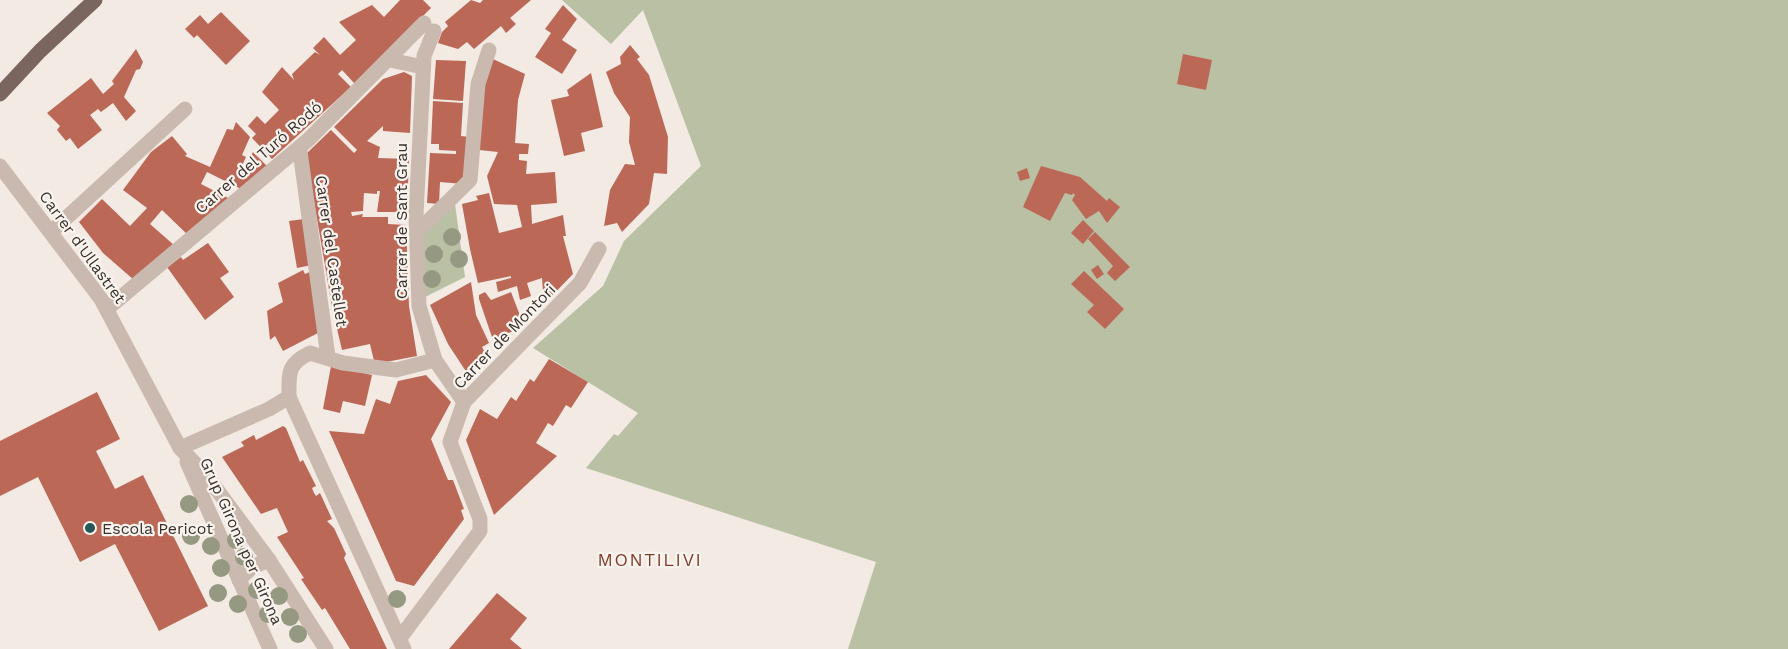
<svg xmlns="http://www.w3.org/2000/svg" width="1788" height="649" font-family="'Work Sans',sans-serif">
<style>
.green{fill:#b9c0a3}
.building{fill:#bc6857}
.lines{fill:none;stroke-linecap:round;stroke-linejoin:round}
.minor{stroke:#cab9af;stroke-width:15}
.major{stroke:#7a665f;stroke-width:15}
.tree{fill:#969982}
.poi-dot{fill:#255857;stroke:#faf4ef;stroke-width:2}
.labels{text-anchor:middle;stroke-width:4.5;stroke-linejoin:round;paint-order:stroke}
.street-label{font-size:16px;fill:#39302c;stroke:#faf4ef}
.poi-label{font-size:16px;fill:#39302c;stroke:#faf4ef;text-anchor:start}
.neighbourhood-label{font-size:18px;letter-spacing:1.5px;fill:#813b2c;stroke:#faf4ef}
</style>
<rect width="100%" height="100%" fill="#f2eae3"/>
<!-- green -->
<g class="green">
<polygon points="562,0 1788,0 1788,649 848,649 876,562 586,468 614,434 618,436 638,413 533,348 603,286 624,241 701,166 643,10 611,44"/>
<polygon points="455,204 465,277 421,299 418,233"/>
</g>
<!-- building -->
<g class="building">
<polygon points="400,0 423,0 431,8 355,84 342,70 338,74 351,87 272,159 252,138 256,134 248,126 257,116 265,124 279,110 262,92 282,67 294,80 292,74 315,52 320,55 313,48 324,37 340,55 356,40 339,22 372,5 384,17"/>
<polygon points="471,0 480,3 483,0 531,0 510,18 516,24 506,33 501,26 474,49 467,42 458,49 438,43 442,32 448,26 445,22"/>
<polygon points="563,5 577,19 562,40 577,50 562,74 535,57 551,33 545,29"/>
<polygon points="221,12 250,41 226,65 197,35 194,38 185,29 200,15 208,24"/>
<polygon points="630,45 640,57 637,59 649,75 668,137 667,174 654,173 649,204 622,232 617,223 604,226 610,190 625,164 635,165 629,142 630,117 614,93 606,72 621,64 620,57"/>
<polygon points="136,49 143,62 140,69 136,70 124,97 136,111 126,121 113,103 101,112 98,109 90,115 102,130 78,149 70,138 66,141 57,130 60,126 47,113 91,78 103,94 114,84 112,81"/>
<polygon points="1183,54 1212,60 1206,90 1177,84"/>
<polygon points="493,59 525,74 518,100 515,143 529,144 528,154 519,154 519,160 527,161 526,174 555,172 557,203 531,205 532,224 563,215 566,236 563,236 573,274 544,304 542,278 527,283 531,296 520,300 517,286 498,292 496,282 511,278 511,276 478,283 470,249 462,204 478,200 476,196 489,193 499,233 522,227 517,205 494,204 487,176 498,152 479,150 483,88"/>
<polygon points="436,60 466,61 463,101 433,99"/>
<polygon points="404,72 412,76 410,133 383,131 383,126 367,141 380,147 378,158 409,159 407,212 377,212 380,191 377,191 377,194 364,193 363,211 351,212 352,216 363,214 362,217 388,217 388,224 406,225 409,306 417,356 386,362 374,361 370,344 342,350 333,312 339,311 338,306 332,307 306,154 331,130 354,153 357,150 334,127 383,79"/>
<polygon points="591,73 603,127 581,133 585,151 564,156 551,100 569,96 567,90"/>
<polygon points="433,101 463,103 461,136 469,137 463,184 440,182 439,204 427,203 430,153 456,154 456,151 439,150 439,144 431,144"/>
<polygon points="236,122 250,137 242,155 246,157 239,172 242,174 253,152 267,166 243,190 207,172 201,184 232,200 189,236 162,210 150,224 175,246 134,280 103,253 79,222 102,199 130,226 147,208 123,190 151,152 172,136 187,154 185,156 210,167 227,129 233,130"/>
<polygon points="1041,166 1080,177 1107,201 1109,198 1120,207 1107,223 1099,211 1086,219 1072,200 1075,195 1073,193 1072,195 1065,193 1050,221 1023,207"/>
<polygon points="1027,168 1030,178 1020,181 1017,172"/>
<polygon points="304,219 312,265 297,268 289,221"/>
<polygon points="1083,220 1094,231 1083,244 1071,233"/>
<polygon points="1095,232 1130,267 1115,281 1107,273 1113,266 1088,239"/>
<polygon points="208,243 229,272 220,278 234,297 205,320 167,267 181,257 183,260"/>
<polygon points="1098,265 1104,274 1097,279 1091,270"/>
<polygon points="303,270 305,274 312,271 318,333 283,351 275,336 270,340 267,311 283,302 278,283"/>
<polygon points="1084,271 1124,309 1105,329 1087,312 1094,305 1071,284"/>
<polygon points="471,282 476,315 489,343 482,347 488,358 467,373 448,344 430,305"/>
<polygon points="485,292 491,300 511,292 524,326 493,340 479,299 479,295"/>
<polygon points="549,359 588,382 571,408 566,405 553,426 548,423 536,443 557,456 494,515 466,440 480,409 497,419 511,397 516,401 530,379 534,382"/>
<polygon points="331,366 372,375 365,406 343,401 340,413 323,409"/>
<polygon points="426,375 451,402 431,439 448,480 453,480 464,509 461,510 464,519 414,586 396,581 329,431 364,434 376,399 390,404 398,381"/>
<polygon points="97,392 120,439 96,451 115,489 143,475 208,606 159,631 115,544 80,562 38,477 0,496 0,441"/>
<polygon points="283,426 286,428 300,462 303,460 316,486 312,488 314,493 316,496 320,493 332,519 327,521 334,528 346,554 344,558 387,649 350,649 325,608 322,610 301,579 304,578 277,537 288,532 277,508 261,514 222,457 244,446 241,442 254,435 256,440"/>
<polygon points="497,593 527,618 510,639 522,649 449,649"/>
</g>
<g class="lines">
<!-- minor -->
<g class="minor">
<polyline points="434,31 424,56 416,215 419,306 435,360 464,402"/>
<polyline points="390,60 423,67"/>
<polyline points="300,151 328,357"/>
<polyline points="0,166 101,299 180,448 206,475 269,560 326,649"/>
<polyline points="52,231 185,109"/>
<polyline points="417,232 470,180 478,84 489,50"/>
<polyline points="107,309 308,140 424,23"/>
<polyline points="180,448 269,409 289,397"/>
<polyline points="187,462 270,649"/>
<polyline points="239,580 252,567 269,560"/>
<polyline points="400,638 480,531 480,519 450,442 464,402 580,283 599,249"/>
<path d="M404,649l-115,-252c0,-24 -2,-33 21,-44l33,10 53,7 39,-10"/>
</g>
<!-- major -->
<polyline class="major" points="0,94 40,51 95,0"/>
</g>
<!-- trees -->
<g class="tree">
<circle cx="452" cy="237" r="9"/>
<circle cx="434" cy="254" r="9"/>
<circle cx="459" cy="259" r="9"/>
<circle cx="432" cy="279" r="9"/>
<circle cx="189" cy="504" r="9"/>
<circle cx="191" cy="536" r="9"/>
<circle cx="236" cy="540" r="9"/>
<circle cx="211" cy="546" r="9"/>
<circle cx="244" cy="557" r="9"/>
<circle cx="221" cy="568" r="9"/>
<circle cx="257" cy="590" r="9"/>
<circle cx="218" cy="593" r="9"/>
<circle cx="279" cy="596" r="9"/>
<circle cx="397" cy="599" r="9"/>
<circle cx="238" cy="604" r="9"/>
<circle cx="268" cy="614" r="9"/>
<circle cx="290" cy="617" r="9"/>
<circle cx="298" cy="634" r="9"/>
</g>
<!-- markers -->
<circle class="poi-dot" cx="90" cy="528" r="6"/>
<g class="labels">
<!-- street labels -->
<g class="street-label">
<text transform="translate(258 157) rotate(-41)" y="6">Carrer del Turó Rodó</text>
<text transform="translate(401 221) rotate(-90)" y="6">Carrer de Sant Grau</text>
<text transform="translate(83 247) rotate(54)" y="6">Carrer d'Ullastret</text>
<text transform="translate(332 251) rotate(82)" y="6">Carrer del Castellet</text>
<text transform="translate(504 336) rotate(-46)" y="6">Carrer de Montori</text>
<text transform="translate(242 541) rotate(66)" y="6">Grup Girona per Girona</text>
</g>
<!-- poi labels -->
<g class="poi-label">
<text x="102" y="534">Escola Pericot</text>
</g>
<!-- neighbourhood labels -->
<g class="neighbourhood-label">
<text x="650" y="566">MONTILIVI</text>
</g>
</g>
</svg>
